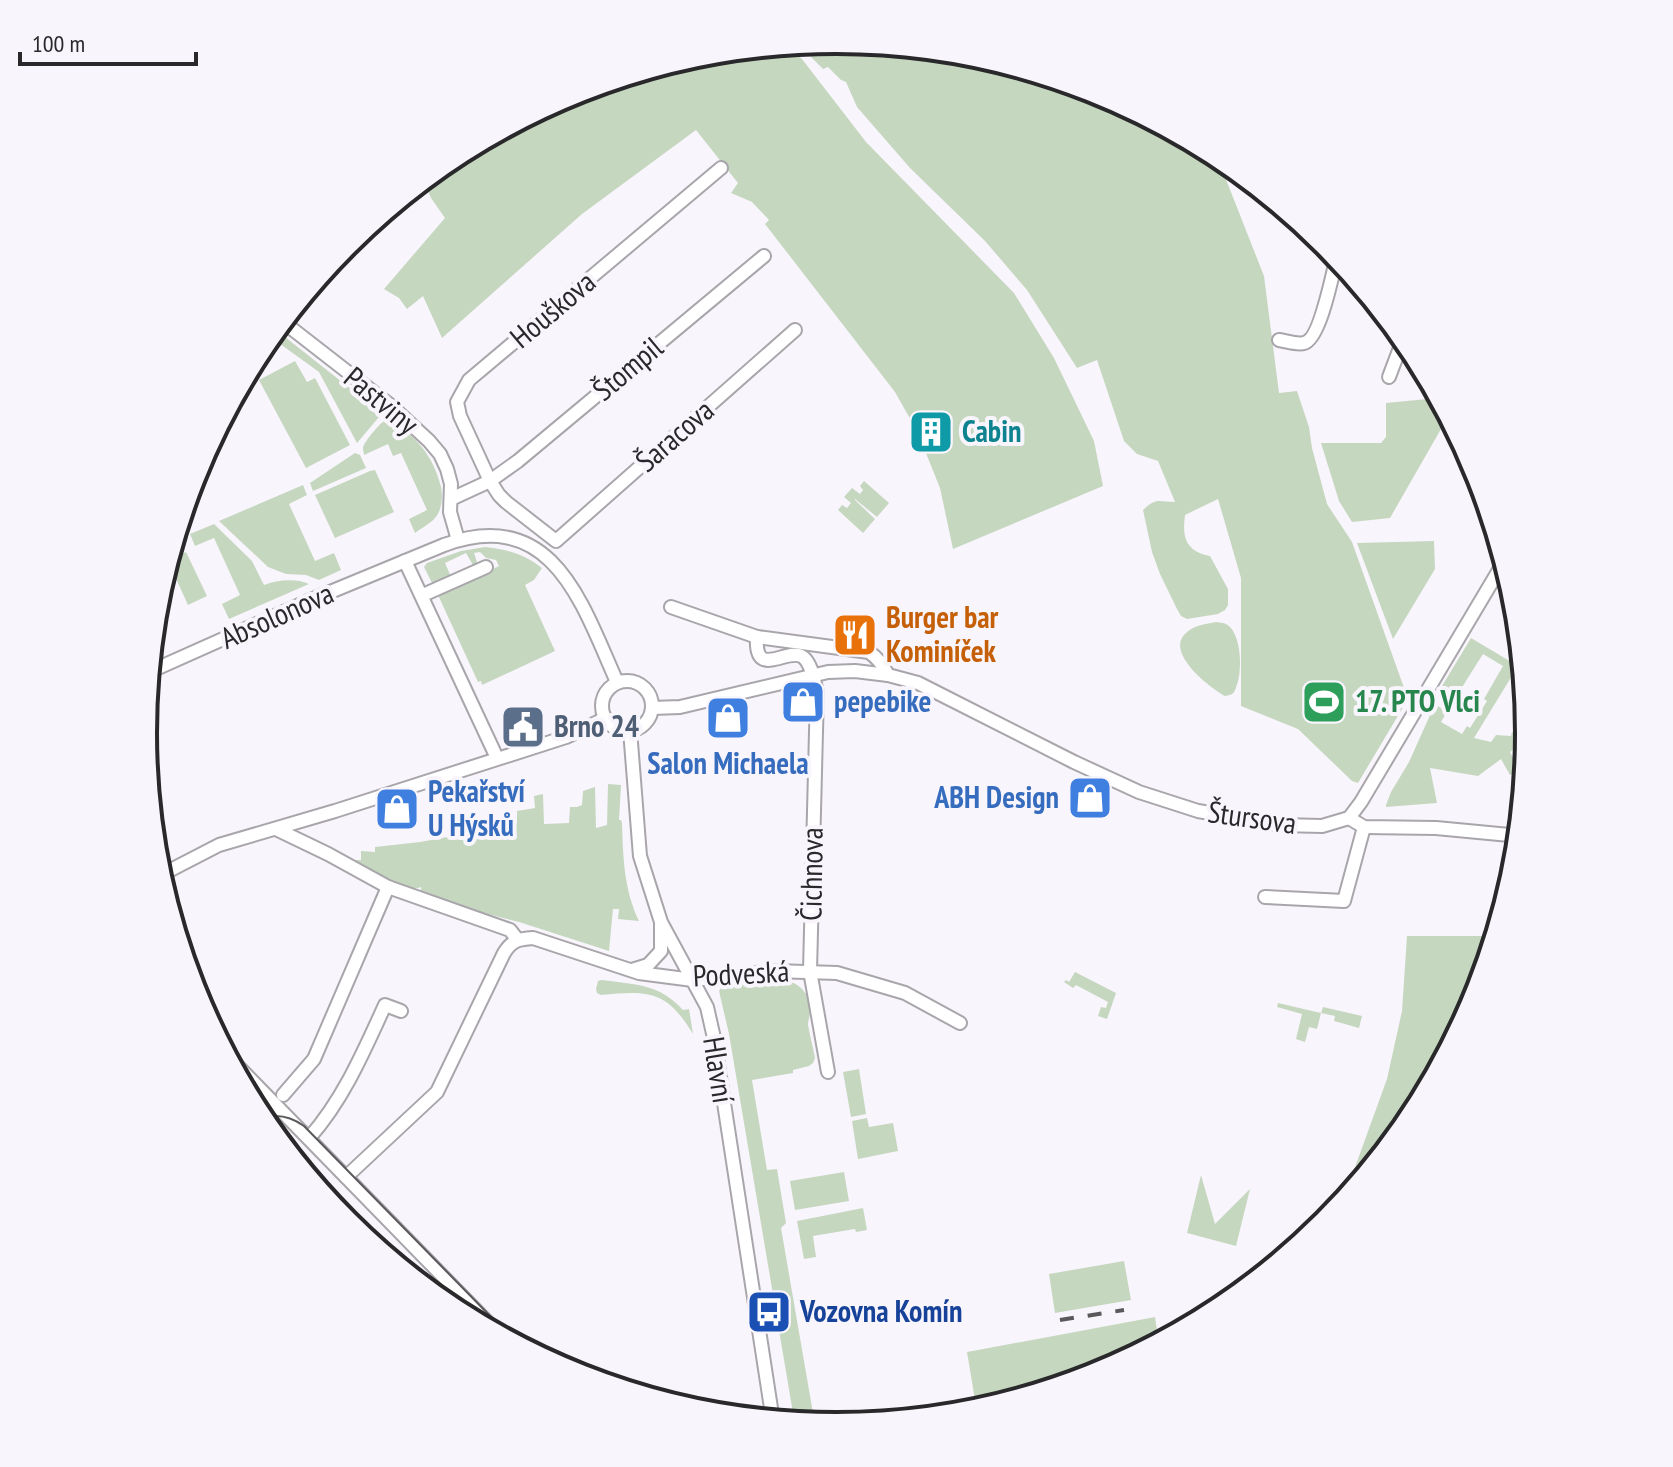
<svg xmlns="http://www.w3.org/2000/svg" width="1673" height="1467" font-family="'PT Sans Narrow',sans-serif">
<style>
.green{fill:#c6d7c0}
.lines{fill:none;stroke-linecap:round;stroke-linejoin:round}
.minor-casing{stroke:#a9a6ab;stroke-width:16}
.minor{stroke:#fff;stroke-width:12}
.tram{stroke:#5a585b;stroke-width:2}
.rail{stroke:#5a585b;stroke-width:4;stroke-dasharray:14 14;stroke-linecap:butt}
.labels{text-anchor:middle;stroke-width:8;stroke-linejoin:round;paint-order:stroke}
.street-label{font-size:30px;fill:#29282a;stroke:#f9f5fc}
.culture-label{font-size:30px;font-weight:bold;fill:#0d838f;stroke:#f9f5fc;text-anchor:start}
.food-label{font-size:30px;font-weight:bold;fill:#c56008;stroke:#f9f5fc;text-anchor:start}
.shop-label{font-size:30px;font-weight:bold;fill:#366cbe;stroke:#f9f5fc;text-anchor:start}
.leisure-label{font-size:30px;font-weight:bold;fill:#27864d;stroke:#f9f5fc;text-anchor:start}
.service-label{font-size:30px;font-weight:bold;fill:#4e5e75;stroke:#f9f5fc;text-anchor:start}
.transit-label{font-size:30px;font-weight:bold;fill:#164399;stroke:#f9f5fc;text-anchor:start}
.rim{fill:none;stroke:#29282a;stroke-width:4}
</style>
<rect width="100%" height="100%" fill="#f9f5fc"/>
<!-- green -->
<g class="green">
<path d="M837,40l135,13 130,40 114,61 48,122 15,117 18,-2 12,36 3,21 15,56 25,38 56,157 -50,84 -6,-2 -54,-52 -57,-23v-128l-23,-79 -33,16c-3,23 1,36 25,41l18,33v16l-3,5 -7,4 -31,5 -6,-3 -4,-7 -17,-35 -8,-22 -9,-42c13,-13 17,-8 32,-8l-17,-41 -21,-7 -13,-13 -27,-81 -20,8 -50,-78 -42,-49 -75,-73 -53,-61 -11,-25 -5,-2 -13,-13 -5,2 -25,-25z"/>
<polygon points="785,45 802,59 866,142 1014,293 1054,358 1094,441 1103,486 953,549 940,488 917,431 895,392 765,224 769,220 752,202 731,193 738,183 696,130 582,214 442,338 423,296 407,309 399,298 384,289 445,218 431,198 423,180 452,157 572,93 702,53"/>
<polygon points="285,337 380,412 379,417 357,443 319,372 283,346 279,343"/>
<polygon points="295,361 307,382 315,378 350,445 306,468 259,380"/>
<polygon points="1438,395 1449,415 1390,518 1352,522 1339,501 1321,443 1381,443 1386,437 1386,403 1427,399"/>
<path d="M389,417c27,21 44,37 52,70 2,10 1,23 -6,31 -5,6 -14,10 -20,15l-6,-14 18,-9 -26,-57 -8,3 -5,-12 -24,11c0,-2 -1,-5 -1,-7 1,-7 20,-28 26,-31z"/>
<polygon points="355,453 360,455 366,468 313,491 310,483"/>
<polygon points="375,470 394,512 335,538 315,495 370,471"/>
<polygon points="864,481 889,503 877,517 855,499 855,500 875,519 863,533 838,510 842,505 847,508 851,503 844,497 852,488 860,494 863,490 860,486"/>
<polygon points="303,485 307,495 289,504 315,561 334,553 341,570 319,580 306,575 286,574 268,567 219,521"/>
<path d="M214,524l38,37 12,24c13,-5 31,-7 45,-1l-80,35 -7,-15 18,-9 -26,-57 -19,8 -5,-12z"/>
<polygon points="1434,541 1435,569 1393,639 1357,543"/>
<path d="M485,547c21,2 40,7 57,21l-8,12 -9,5 30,66 -73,34 -1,-4 -3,1 -40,-87 61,-29 -3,-6 -10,-2 -6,-6 -6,1 3,9 -3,5 -8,-14 -21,10 7,16 -18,8 -10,-20 3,-4 34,-12z"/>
<polygon points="186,552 207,596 188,605 168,561"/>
<path d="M1216,622c5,1 8,0 13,4 13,12 14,48 6,64 -2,5 -5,5 -10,6 -15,-8 -61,-44 -39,-63 8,-8 20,-9 30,-11z"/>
<polygon points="1471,638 1518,666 1474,738 1491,742 1496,735 1511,736 1512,732 1525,730 1529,723 1530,736 1510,752 1520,771 1510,775 1501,759 1478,776 1430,768 1437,803 1386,807 1386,805 1391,792 1409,762 1435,704 1447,712 1441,722 1462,734 1467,726 1470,728 1487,701 1484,699 1503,666 1483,654 1454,700 1439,691"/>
<path d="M608,784l13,1 -2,35h2l1,3c1,34 2,67 17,98l-21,-2 1,-10h-6l-4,42 -90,-29 -50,-13 -48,-17v-5c-21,7 -48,-14 -66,-24l1,-3h5v-9l14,1v-5l45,-5 38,-7 1,-7 31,-7v7l27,-5v-12l18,-3 -1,-12 9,-2 1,30 25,-1 1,-16h7l5,-2 1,-14 12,-4 1,41 11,-3z"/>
<polygon points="1407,936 1496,936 1477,999 1413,1119 1370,1171 1354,1170 1387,1079 1402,1011"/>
<polygon points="1075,972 1116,993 1107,1019 1098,1016 1101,1007 1106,1008 1108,1002 1076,985 1073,988 1064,982 1066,980 1069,982"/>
<path d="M602,980c33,5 57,3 81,30l6,-1 4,25c-26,-43 -43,-44 -92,-39l-4,-2 -1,-4 2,-8z"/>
<path d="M784,980c16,3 27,14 26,32 0,4 -2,9 -2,13 2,11 5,22 7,33l-2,5 -4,3 -16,4v3l-41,7 15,90 10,-1 9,54 -5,5 32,185c-6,6 -11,7 -19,6l-65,-385 -10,-43 4,-6 6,-1z"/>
<polygon points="1278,1003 1321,1013 1323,1007 1362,1016 1359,1028 1334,1021 1335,1016 1321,1013 1317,1029 1309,1027 1305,1042 1296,1039 1302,1014 1277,1007"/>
<polygon points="859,1069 866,1114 851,1117 843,1072"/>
<polygon points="867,1118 869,1127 893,1123 898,1151 858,1159 852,1121"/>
<polygon points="844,1172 849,1201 795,1210 790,1181"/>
<polygon points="1201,1175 1215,1224 1250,1189 1236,1246 1187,1233"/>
<polygon points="863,1208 867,1230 856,1232 855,1229 813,1236 816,1257 804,1259 797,1221"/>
<polygon points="1124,1261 1131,1300 1055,1313 1049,1274"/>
<polygon points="1155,1317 1159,1344 1101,1374 977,1412 967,1352"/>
</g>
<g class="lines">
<!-- minor casing -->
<g class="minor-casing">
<g id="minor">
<polyline points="721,168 469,380 457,402 460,416 490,481 499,495 506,502 556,541 795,330"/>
<polyline points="282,321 390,405 429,441 440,454 447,469 451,484 450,512 458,540"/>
<path d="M1279,340c7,1 18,5 25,3 16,-3 29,-71 33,-87"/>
<polyline points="1400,348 1412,360 1423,367"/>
<polyline points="1389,377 1404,337"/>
<polyline points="451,499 490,481 518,461 764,256"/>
<polyline points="405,561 497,758"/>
<polyline points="423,595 486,567"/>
<path d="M671,607l86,30 112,15c9,6 14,13 19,23"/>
<path d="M757,637c-3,44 31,9 46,20 9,7 11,24 14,35l-7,279 18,101"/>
<path d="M149,672l157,-70 138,-57c109,-40 138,59 173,137"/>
<circle cx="627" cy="706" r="25"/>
<polyline points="652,708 680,707 828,672 855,671 888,675 918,683 1074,762 1139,792 1198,811 1280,825 1322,826 1349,818 1364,827 1436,828 1520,836"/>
<polyline points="630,730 640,856 661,922 707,1007 714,1038 773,1421"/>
<polyline points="1349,818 1361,802 1505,560"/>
<polyline points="276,829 328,854 388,887 510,930 517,939"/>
<polyline points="159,876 219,845 335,811 566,737 600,721 605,717"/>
<polyline points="1265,897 1344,901 1364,827"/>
<polyline points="632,970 648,965 661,951 661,925"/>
<polyline points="225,1053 504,1339"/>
<polyline points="283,1095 314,1059 388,887"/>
<path d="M309,1138c34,-38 55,-87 76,-133l16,6"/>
<path d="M346,1177l91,-85 67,-139c8,-13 15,-14 29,-15l106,35 54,7 81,-9 63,2 68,20 55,30"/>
</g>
</g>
<!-- minor -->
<use href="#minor" class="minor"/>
<!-- tram -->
<path class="tram" d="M260,1119c16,-6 30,-3 44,7l194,198 14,19"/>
<!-- rail -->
<polyline class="rail" points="1060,1320 1124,1310"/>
</g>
<!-- icons -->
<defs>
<g id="building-square" transform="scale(2.3)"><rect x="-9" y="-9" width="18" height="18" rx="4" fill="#0f9aa8" stroke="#f9f5fc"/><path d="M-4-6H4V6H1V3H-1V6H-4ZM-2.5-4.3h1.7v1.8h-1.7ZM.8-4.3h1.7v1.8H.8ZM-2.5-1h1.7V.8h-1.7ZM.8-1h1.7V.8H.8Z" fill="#fff"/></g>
<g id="restaurant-square" transform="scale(2.3)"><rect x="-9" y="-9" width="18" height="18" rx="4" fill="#e8710a" stroke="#f9f5fc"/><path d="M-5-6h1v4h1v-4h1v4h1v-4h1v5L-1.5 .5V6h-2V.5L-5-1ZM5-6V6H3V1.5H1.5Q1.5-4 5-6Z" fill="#fff"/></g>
<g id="shop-square" transform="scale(2.3)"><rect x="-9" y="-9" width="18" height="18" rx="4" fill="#3f7fe0" stroke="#f9f5fc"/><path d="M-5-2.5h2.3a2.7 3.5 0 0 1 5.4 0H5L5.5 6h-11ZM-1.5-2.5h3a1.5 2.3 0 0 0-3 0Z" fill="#fff"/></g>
<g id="stadium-square" transform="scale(2.3)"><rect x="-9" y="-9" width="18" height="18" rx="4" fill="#2e9e5b" stroke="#f9f5fc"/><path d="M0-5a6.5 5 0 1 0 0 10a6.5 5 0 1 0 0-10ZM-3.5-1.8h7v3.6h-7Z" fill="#fff"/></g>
<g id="civic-square" transform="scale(2.3)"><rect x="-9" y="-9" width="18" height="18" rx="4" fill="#5c6f8a" stroke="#f9f5fc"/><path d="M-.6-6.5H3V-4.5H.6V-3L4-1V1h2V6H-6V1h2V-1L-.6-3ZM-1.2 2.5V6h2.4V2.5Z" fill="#fff"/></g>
<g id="bus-square" transform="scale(2.3)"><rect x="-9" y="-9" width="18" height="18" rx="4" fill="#1a4fb4" stroke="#f9f5fc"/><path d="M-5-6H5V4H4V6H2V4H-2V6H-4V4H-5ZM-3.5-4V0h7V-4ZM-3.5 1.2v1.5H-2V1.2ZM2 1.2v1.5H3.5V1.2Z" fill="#fff"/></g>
</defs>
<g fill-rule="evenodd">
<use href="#building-square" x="931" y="432"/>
<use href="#restaurant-square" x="855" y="635"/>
<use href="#shop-square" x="803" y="702"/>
<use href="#stadium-square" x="1324" y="702"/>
<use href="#shop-square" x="728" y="718"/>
<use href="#civic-square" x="523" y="727"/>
<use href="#shop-square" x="1090" y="798"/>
<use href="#shop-square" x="397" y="809"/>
<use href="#bus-square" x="769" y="1312"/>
</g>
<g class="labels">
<!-- street labels -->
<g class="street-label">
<text transform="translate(553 310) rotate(-40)" y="10">Houškova</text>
<text transform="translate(628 369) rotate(-40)" y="10">Štompil</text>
<text transform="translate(381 401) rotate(40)" y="10">Pastviny</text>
<text transform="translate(675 436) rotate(-41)" y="10">Šaracova</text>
<text transform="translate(277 616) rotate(-24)" y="10">Absolonova</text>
<text transform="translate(1252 818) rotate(8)" y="10">Štursova</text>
<text transform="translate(812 874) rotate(-89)" y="10">Čichnova</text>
<text transform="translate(741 974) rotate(-3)" y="10">Podveská</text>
<text transform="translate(718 1070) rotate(81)" y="10">Hlavní</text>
</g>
<!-- culture labels -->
<g class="culture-label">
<text x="962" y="442">Cabin</text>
</g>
<!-- food labels -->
<g class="food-label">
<text x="886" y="628">Burger bar<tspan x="886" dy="34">Kominíček</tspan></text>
</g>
<!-- shop labels -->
<g class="shop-label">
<text x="834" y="712">pepebike</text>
<text x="728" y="774" text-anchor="middle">Salon Michaela</text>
<text x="428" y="802">Pekařství<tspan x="428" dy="34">U Hýsků</tspan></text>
<text x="1059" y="808" text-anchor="end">ABH Design</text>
</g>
<!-- leisure labels -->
<g class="leisure-label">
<text x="1355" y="712">17. PTO Vlci</text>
</g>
<!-- service labels -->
<g class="service-label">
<text x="554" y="737">Brno 24</text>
</g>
<!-- transit labels -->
<g class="transit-label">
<text x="800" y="1322">Vozovna Komín</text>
</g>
</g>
<!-- crop -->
<path d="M0 0H1673V1467H0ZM157 733a679 679 0 1 1 1358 0a679 679 0 1 1-1358 0Z" fill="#f9f5fc" fill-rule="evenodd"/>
<path class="rim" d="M157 733a679 679 0 1 1 1358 0a679 679 0 1 1-1358 0Z"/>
<!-- scale -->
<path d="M20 52v12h176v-12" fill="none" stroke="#29282a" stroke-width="4"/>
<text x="32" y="52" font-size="24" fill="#29282a" stroke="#f9f5fc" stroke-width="6" paint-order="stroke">100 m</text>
</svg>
